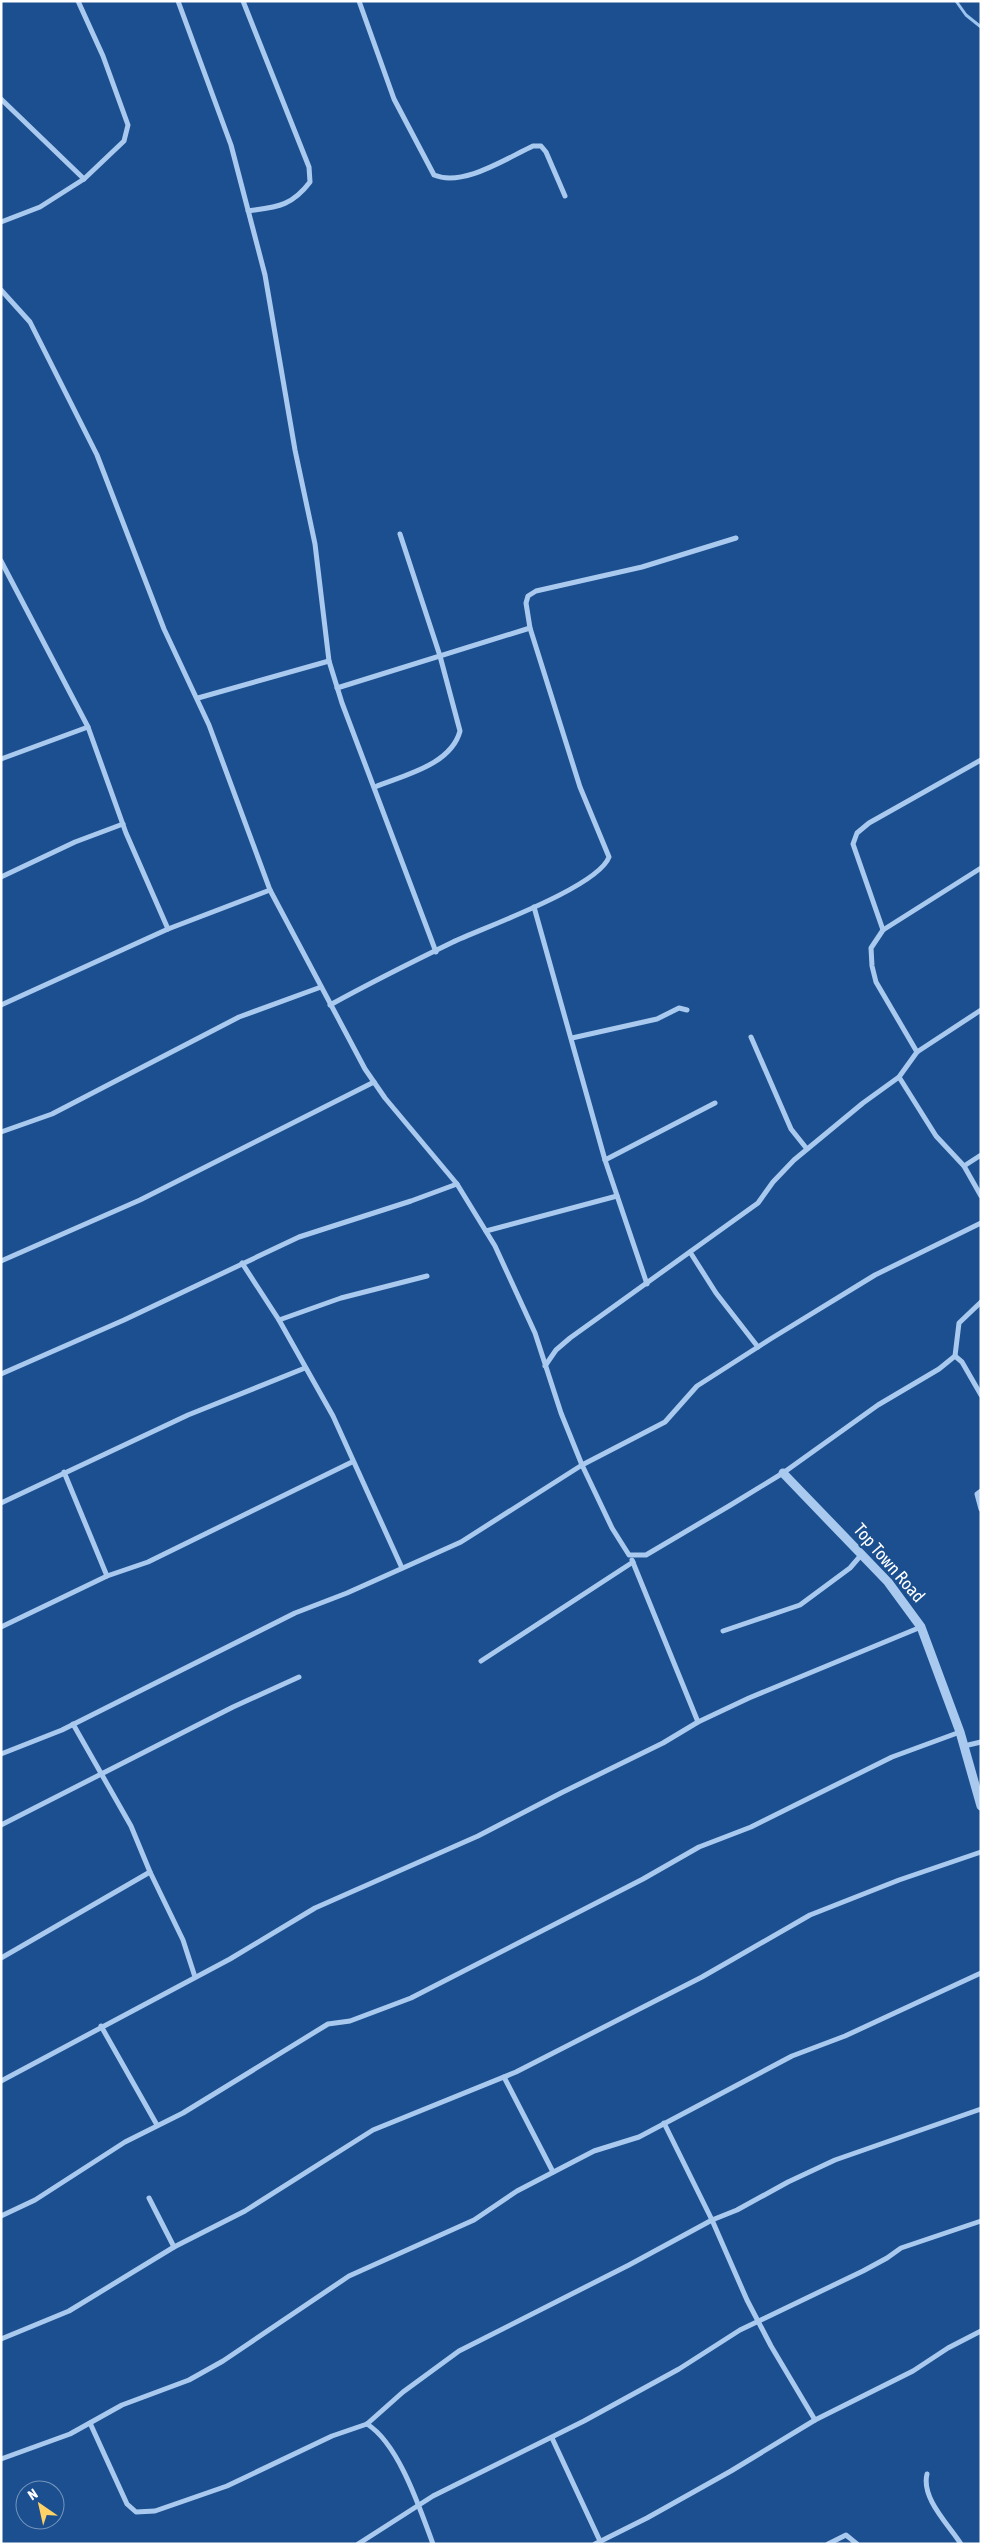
<svg xmlns="http://www.w3.org/2000/svg" width="982" height="2545" font-family="'Asap Condensed',sans-serif">
<style>
.lines{fill:none;stroke-linecap:round;stroke-linejoin:round}
.stream{stroke:#9cc4f0;stroke-width:3}
.minor{stroke:#a9c9ee;stroke-width:5}
.tertiary{stroke:#a9c9ee;stroke-width:9}
.labels{text-anchor:middle;stroke-width:4.5;stroke-linejoin:round;paint-order:stroke}
.street-label{font-size:18px;fill:#fff;stroke:#1b4f8f}
</style>
<rect width="100%" height="100%" fill="#1b4f8f"/>
<g class="lines">
<!-- stream -->
<polyline class="stream" points="956,1 966,15 981,27"/>
<!-- minor -->
<g class="minor">
<polyline points="178,1 231,145 265,275 295,450 315,544 329,661 342,703 436,952"/>
<path d="M243,1l66,166 1,15c-19,25 -34,25 -62,29"/>
<path d="M359,1l35,98 40,76c29,12 71,-16 99,-29h8l5,6 19,44"/>
<polyline points="1,99 84,179"/>
<polyline points="1,222 40,207 84,179 124,141 128,125 103,56 78,1"/>
<polyline points="1,290 30,322 97,455 164,629 209,725 270,890 365,1069 385,1098 457,1184 495,1246 535,1333 561,1413 582,1465 612,1528 629,1555 646,1555 729,1506 783,1473 878,1405 939,1369 955,1356 959,1323 981,1302"/>
<polyline points="1,561 88,727 126,833 168,929"/>
<polyline points="337,688 530,628"/>
<polyline points="198,698 329,661"/>
<polyline points="1,759 88,727"/>
<path d="M375,787c29,-12 76,-22 85,-56l-20,-75 -40,-122"/>
<polyline points="1,877 75,842 123,824"/>
<polyline points="534,907 605,1160 647,1284"/>
<polyline points="883,930 853,844 857,833 869,823 981,760"/>
<polyline points="1,1005 168,929 270,890"/>
<path d="M330,1005c40,-22 82,-43 123,-63 32,-15 145,-55 156,-85l-29,-70 -50,-159 -4,-25 2,-7 8,-5 106,-24 94,-29"/>
<polyline points="751,1037 791,1129 807,1149"/>
<polyline points="572,1038 657,1019 679,1008 687,1010"/>
<polyline points="917,1052 876,982 872,966 871,948 883,930 981,868"/>
<polyline points="899,1077 936,1136 964,1166 981,1196"/>
<polyline points="1,1132 52,1114 239,1017 321,987"/>
<polyline points="605,1160 715,1103"/>
<polyline points="964,1166 981,1155"/>
<polyline points="486,1231 617,1196"/>
<polyline points="690,1252 716,1293 758,1347"/>
<polyline points="1,1261 140,1200 374,1082"/>
<polyline points="242,1263 279,1320 333,1416 402,1568"/>
<polyline points="279,1320 341,1298 427,1276"/>
<polyline points="955,1356 962,1362 981,1395"/>
<polyline points="545,1366 556,1350 570,1338 758,1203 773,1182 794,1160 863,1103 899,1077 917,1052 981,1010"/>
<polyline points="1,1374 124,1320 299,1237 411,1201 457,1184"/>
<polyline points="64,1472 107,1576"/>
<polyline points="981,1491 977,1494 981,1509"/>
<polyline points="1,1503 188,1415 305,1368"/>
<polyline points="632,1560 698,1722"/>
<polyline points="1,1627 107,1576 148,1562 352,1462"/>
<polyline points="723,1631 800,1605 850,1568 862,1554"/>
<polyline points="481,1661 633,1562"/>
<polyline points="73,1724 131,1826 150,1872 183,1940 195,1977"/>
<polyline points="964,1746 981,1742"/>
<polyline points="1,1754 62,1730 295,1613 347,1593 461,1542 582,1465 665,1422 697,1386 772,1338 875,1275 981,1223"/>
<polyline points="1,1825 233,1707 299,1677"/>
<polyline points="1,1958 150,1872"/>
<polyline points="101,2026 157,2125"/>
<polyline points="504,2077 553,2172"/>
<polyline points="1,2081 230,1959 315,1908 478,1836 561,1793 663,1743 698,1722 749,1698 921,1627"/>
<polyline points="664,2123 712,2220 747,2300 771,2346 815,2420"/>
<polyline points="149,2198 174,2247"/>
<polyline points="1,2216 35,2200 125,2142 183,2113 328,2024 350,2021 411,1998 643,1879 699,1847 751,1827 892,1757 960,1732"/>
<polyline points="1,2339 69,2311 174,2247 245,2211 373,2130 516,2072 702,1977 810,1915 899,1880 981,1852"/>
<polyline points="90,2423 127,2504 136,2512 155,2511 227,2486 332,2436 367,2424 403,2392 459,2351 629,2265 712,2220 737,2210 788,2182 835,2160 981,2109"/>
<path d="M367,2424c32,20 53,85 66,120"/>
<polyline points="552,2438 600,2541"/>
<polyline points="1,2459 70,2434 122,2405 189,2380 223,2361 349,2276 474,2220 517,2191 594,2151 639,2137 792,2056 845,2036 981,1973"/>
<path d="M927,2474c-6,24 21,50 34,70"/>
<polyline points="358,2544 433,2496 584,2421 679,2369 740,2330 863,2271 887,2258 901,2248 981,2221"/>
<polyline points="595,2544 647,2518 731,2471 815,2420 913,2371 948,2348 981,2331"/>
<polyline points="828,2544 846,2535 857,2544"/>
</g>
<!-- tertiary -->
<polyline class="tertiary" points="783,1473 888,1582 921,1627 960,1732 981,1806"/>
</g>
<g class="labels">
<!-- street labels -->
<g class="street-label">
<text transform="translate(889 1563) rotate(49)" y="6">Top Town Road</text>
</g>
</g>
<!-- border -->
<rect width="982" height="2545" fill="none" stroke="#ffffff" stroke-width="5"/>
<!-- north arrow -->
<g transform="translate(40 2505) rotate(326)"><circle r="24" fill="#1b4f8f" stroke="#7695bc"/>
<path d="M0-4L9 19L0 12L-9 19Z" fill="#ffd166"/>
<text y="-8" font-size="14" font-weight="bold" text-anchor="middle" fill="#ffffff">N</text>
</g>
</svg>
